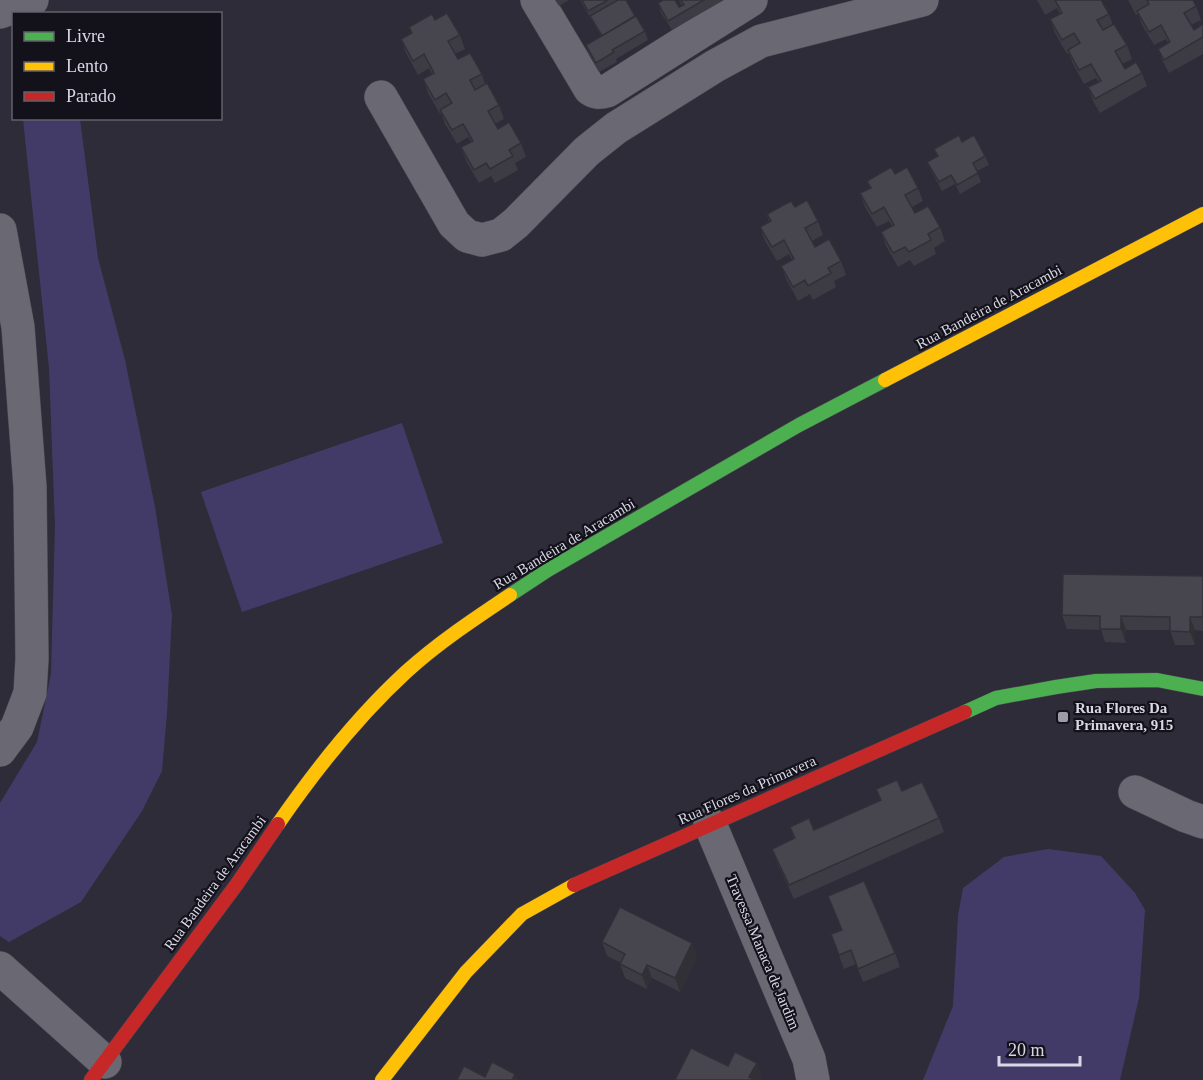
<svg xmlns="http://www.w3.org/2000/svg" width="1203" height="1080" font-family="'Times New Roman',serif">
<style>
.green{fill:#433b67}
.lines{fill:none;stroke-linecap:round;stroke-linejoin:round}
.street-casing{stroke:#494852;stroke-width:34}
.fast-casing{stroke:#494852;stroke-width:15}
.slow-casing{stroke:#494852;stroke-width:15}
.jam-casing{stroke:#494852;stroke-width:15}
.street{stroke:#6a6872;stroke-width:33}
.fast{stroke:#4caf50;stroke-width:14}
.slow{stroke:#ffc107;stroke-width:14}
.jam{stroke:#c62828;stroke-width:14}
.wall{fill:#3d3b43}
.shaded-wall{fill:#323037}
.building{fill:#47454e;stroke:#323037;stroke-width:1.5}
.poi-dot{fill:#9c9ba8;stroke:#13121b;stroke-width:2}
.labels{text-anchor:middle;stroke-width:4.5;stroke-linejoin:round;paint-order:stroke}
.street-label{font-size:15px;fill:#d8d7e5;stroke:#13121b}
.poi-label{font-size:15px;font-weight:bold;fill:#d8d7e5;stroke:#13121b;text-anchor:start}
</style>
<rect width="100%" height="100%" fill="#2e2c38"/>
<!-- green -->
<g class="green">
<polygon points="23,119 80,119 98,258 125,360 155,507 172,615 167,713 162,771 142,811 81,902 9,942 0,936 0,803 37,742 51,674 55,526 49,368"/>
<polygon points="402,423 443,543 242,612 201,492"/>
<polygon points="1048,849 1101,856 1135,893 1145,910 1139,998 1120,1080 923,1080 953,1006 958,916 963,888 1004,857"/>
</g>
<g class="lines">
<!-- street casing -->
<g class="street-casing">
<g id="street">
<path d="M537,0l53,89c6,4 10,4 17,2l144,-91"/>
<polyline points="0,12 32,0"/>
<polyline points="381,97 454,224 467,236 482,240 501,235 516,223 587,151 616,128 715,66 761,41 922,0"/>
<polyline points="0,230 18,327 30,487 32,659 30,693 17,727 0,750"/>
<polyline points="1135,792 1186,816 1203,822"/>
<polyline points="710,824 809,1059 813,1080"/>
<polyline points="0,968 105,1062"/>
</g>
</g>
<!-- fast casing -->
<g class="fast-casing">
<g id="fast">
<polyline points="510,595 548,570 799,425 885,380"/>
<polyline points="965,712 996,698 1056,687 1096,681 1157,680 1203,689"/>
</g>
</g>
<!-- slow casing -->
<g class="slow-casing">
<g id="slow">
<polyline points="885,380 1203,214"/>
<path d="M278,824c38,-55 79,-107 128,-152 32,-29 68,-53 104,-77"/>
<polyline points="382,1080 466,972 522,914 574,885"/>
</g>
</g>
<!-- jam casing -->
<g class="jam-casing">
<g id="jam">
<polyline points="574,885 965,712"/>
<polyline points="91,1080 237,884 278,824"/>
</g>
</g>
<!-- street -->
<use href="#street" class="street"/>
<!-- fast -->
<use href="#fast" class="fast"/>
<!-- slow -->
<use href="#slow" class="slow"/>
<!-- jam -->
<use href="#jam" class="jam"/>
</g>
<!-- wall -->
<g class="wall">
<polygon points="555,0 569,0 559,6"/>
<polygon points="580,0 626,0 645,31 648,40 616,59 617,62 599,72 589,55 586,45 601,36"/>
<polygon points="679,0 724,0 672,30 661,13 658,3 679,7 682,6"/>
<polygon points="1037,0 1101,0 1109,14 1113,25 1127,45 1132,59 1122,64 1125,69 1142,73 1147,86 1100,113 1093,101 1088,87 1099,82 1096,78 1084,84 1073,64 1069,53 1067,54 1055,33 1050,19 1060,14 1057,8 1045,15"/>
<polygon points="1128,0 1193,0 1196,6 1201,20 1191,25 1194,30 1203,24 1203,54 1169,73 1163,62 1158,49 1168,43 1166,39 1154,45 1142,25 1138,14 1136,15"/>
<polygon points="435,20 460,35 465,49 455,54 458,59 482,74 485,84 499,105 504,119 495,124 498,129 521,143 526,157 515,163 518,170 495,183 491,176 479,183 466,161 461,147 471,142 468,137 457,144 445,124 441,113 440,114 428,93 423,79 432,74 429,68 418,75 406,53 401,39 411,33 409,27"/>
<polygon points="962,142 985,156 989,165 977,171 981,182 960,194 955,184 942,191 931,171 927,162 937,156 934,149"/>
<polygon points="895,174 918,188 923,201 912,207 915,213 940,227 945,241 934,248 936,254 914,266 910,260 898,267 886,246 881,232 892,226 889,221 877,227 865,207 860,193 870,189 867,181"/>
<polygon points="795,207 818,221 823,235 812,241 815,247 841,261 846,275 834,281 836,287 813,300 810,294 798,301 786,279 781,266 792,260 789,254 777,261 765,241 760,227 769,222 767,214"/>
<polygon points="1203,576 1203,631 1195,630 1195,645 1175,645 1170,630 1126,630 1126,643 1105,642 1101,630 1067,629 1062,615"/>
<polygon points="876,789 902,791 939,818 944,832 794,899 777,862 772,849 794,839 790,827 814,830 880,800"/>
<polygon points="828,896 895,953 900,967 863,982 856,964 844,969 831,934 842,930"/>
<polygon points="602,942 697,957 680,992 652,978 647,989 625,978 620,964 621,963 607,956"/>
</g>
<!-- shaded-wall -->
<g class="shaded-wall">
<polygon points="1121,616 1126,630 1126,643 1121,629"/>
<polygon points="1190,617 1195,630 1195,645 1190,632"/>
<polygon points="692,943 697,957 680,992 675,978"/>
<polygon points="647,965 652,978 647,989 642,975"/>
<polygon points="757,1063 762,1077 760,1080 750,1080 749,1077"/>
<polygon points="515,1074 518,1080 512,1080"/>
</g>
<!-- building -->
<g class="building">
<polygon points="582,0 608,0 588,11"/>
<polygon points="618,0 626,0 635,16 602,36 590,16"/>
<polygon points="663,0 675,0 679,7 684,5 681,0 704,0 668,21 658,3"/>
<polygon points="1055,0 1101,0 1109,14 1097,20 1103,30 1114,24 1127,45 1115,51 1125,69 1136,62 1142,73 1095,99 1088,87 1101,81 1091,64 1079,70 1068,50 1080,43 1074,33 1062,40 1050,19 1062,13"/>
<polygon points="1147,0 1193,0 1196,6 1184,13 1194,30 1203,24 1203,37 1164,60 1158,49 1170,42 1161,25 1149,32 1137,11 1149,4"/>
<polygon points="447,13 460,35 448,41 458,59 470,53 482,74 470,80 475,90 487,83 499,105 488,111 498,129 509,122 521,143 509,150 513,156 490,169 486,163 474,170 461,147 473,141 463,124 452,130 440,110 452,103 446,93 435,100 423,79 434,73 424,54 413,61 401,39 412,33 409,27 432,14 435,20"/>
<polygon points="636,16 645,31 612,50 614,52 596,63 586,45"/>
<polygon points="959,135 962,142 974,135 985,156 973,163 978,173 957,185 951,175 939,182 927,162 938,156 934,149"/>
<polygon points="891,167 895,174 907,167 918,188 905,195 915,213 928,206 940,227 928,234 931,240 909,252 905,247 893,253 881,232 894,225 884,207 872,214 860,193 871,188 867,181"/>
<polygon points="807,200 818,221 805,228 815,247 829,239 841,261 828,268 831,273 808,286 805,280 793,287 781,266 794,259 784,240 772,247 760,227 771,221 767,214 791,201 795,207"/>
<polygon points="1063,574 1203,576 1203,617 1190,617 1190,632 1170,631 1170,617 1121,616 1121,629 1100,629 1100,616 1062,615"/>
<polygon points="897,780 902,791 922,782 939,818 789,885 772,849 795,838 790,827 809,818 814,830 881,800 876,789"/>
<polygon points="864,881 895,953 858,969 851,950 839,955 831,934 842,930 828,896"/>
<polygon points="620,907 692,943 675,978 647,965 642,975 620,964 625,954 602,942"/>
<polygon points="691,1048 728,1066 735,1052 757,1063 749,1077 755,1080 675,1080"/>
<polygon points="492,1062 515,1074 512,1080 457,1080 464,1066 485,1077"/>
</g>
<!-- markers -->
<rect class="poi-dot" x="1057" y="711" width="12" height="12" rx="3"/>
<g class="labels">
<!-- street labels -->
<g class="street-label">
<text transform="translate(989 307) rotate(-28)" y="5">Rua Bandeira de Aracambi</text>
<text transform="translate(564 544) rotate(-31)" y="5">Rua Bandeira de Aracambi</text>
<text transform="translate(747 790) rotate(-24)" y="5">Rua Flores da Primavera</text>
<text transform="translate(215 883) rotate(-54)" y="5">Rua Bandeira de Aracambi</text>
<text transform="translate(763 952) rotate(67)" y="5">Travessa Manaca de Jardim</text>
</g>
<!-- poi labels -->
<g class="poi-label">
<text x="1075" y="713">Rua Flores Da<tspan x="1075" dy="17">Primavera, 915</tspan></text>
</g>
</g>
<!-- legend -->
<rect x="12" y="12" width="210" height="108" fill="#13121b" stroke="#62616c" stroke-width="1.5"/>
<rect x="24" y="32" width="30" height="9" fill="#4caf50" stroke="#62616c" stroke-width="1.5"/>
<text x="66" y="42" font-size="18" fill="#d8d7e5">Livre</text>
<rect x="24" y="62" width="30" height="9" fill="#ffc107" stroke="#62616c" stroke-width="1.5"/>
<text x="66" y="72" font-size="18" fill="#d8d7e5">Lento</text>
<rect x="24" y="92" width="30" height="9" fill="#c62828" stroke="#62616c" stroke-width="1.5"/>
<text x="66" y="102" font-size="18" fill="#d8d7e5">Parado</text>
<!-- scale -->
<path d="M999 1056v9h81v-9" fill="none" stroke="#d8d7e5" stroke-width="3"/>
<text x="1008" y="1056" font-size="18" fill="#d8d7e5" stroke="#13121b" stroke-width="4.5" paint-order="stroke">20 m</text>
</svg>
